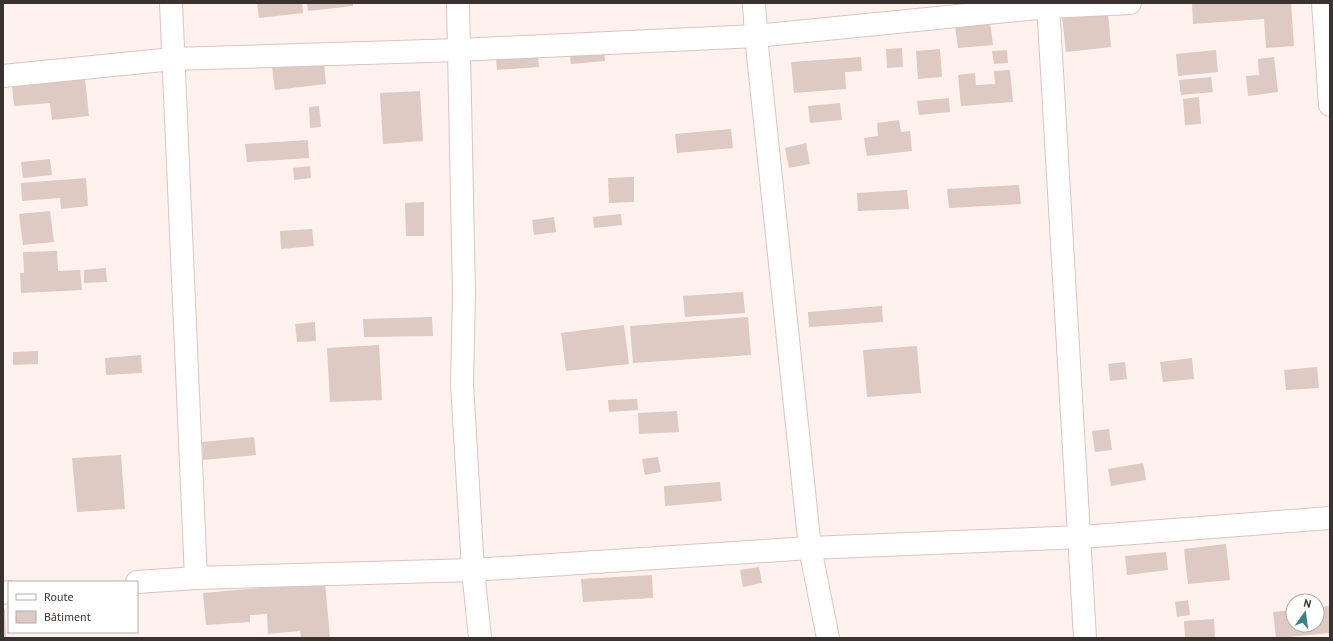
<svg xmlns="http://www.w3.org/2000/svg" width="1333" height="641" font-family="'PT Sans',sans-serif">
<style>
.building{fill:#dec9c3}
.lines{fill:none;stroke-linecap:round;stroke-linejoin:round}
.street-casing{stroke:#dac5bf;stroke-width:24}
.street{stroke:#fff;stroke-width:22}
</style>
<rect width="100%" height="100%" fill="#fff1ee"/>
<!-- building -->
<g class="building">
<polygon points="257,3 302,3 303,13 259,18"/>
<polygon points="307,3 353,3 353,6 308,11"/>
<polygon points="1192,3 1291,3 1294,46 1266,48 1264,19 1193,24"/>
<polygon points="1108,13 1111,47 1066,52 1062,17"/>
<polygon points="990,22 993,45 958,48 955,25"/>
<polygon points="604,44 605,61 571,64 569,47"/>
<polygon points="537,46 539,67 497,70 495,49"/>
<polygon points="902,48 903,67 887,68 886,49"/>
<polygon points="940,49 942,77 918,79 916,51"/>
<polygon points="1007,50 1008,63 994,64 992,51"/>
<polygon points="1216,50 1218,72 1178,76 1176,54"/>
<polygon points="861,57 862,71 845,72 846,89 794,93 791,62"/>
<polygon points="1274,57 1278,92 1248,96 1246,76 1259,75 1258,59"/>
<polygon points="324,63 326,84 275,90 272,68"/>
<polygon points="1010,70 1013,102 961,106 958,75 975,73 976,85 995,84 994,71"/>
<polygon points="1211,77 1213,92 1181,95 1179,80"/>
<polygon points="85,79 89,116 52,120 50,103 14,106 12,86"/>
<polygon points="420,91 423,141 383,144 380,93"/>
<polygon points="1199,97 1201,124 1185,125 1183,99"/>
<polygon points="949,98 950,112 919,115 917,101"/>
<polygon points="840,103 842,120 810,123 808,106"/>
<polygon points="319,106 321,127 310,128 309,107"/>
<polygon points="899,120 901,132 910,131 912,151 867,156 864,138 878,136 877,123"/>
<polygon points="731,129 733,148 677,153 675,134"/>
<polygon points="308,140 309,158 247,162 245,144"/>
<polygon points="806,143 810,164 789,168 785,148"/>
<polygon points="50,159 52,175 23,178 21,162"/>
<polygon points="310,166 311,178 294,180 293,168"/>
<polygon points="634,177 634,202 609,203 608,178"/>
<polygon points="86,178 88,206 61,209 60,198 22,201 21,183"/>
<polygon points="1019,185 1021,204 949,208 947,189"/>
<polygon points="907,190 909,209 858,211 857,193"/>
<polygon points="424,202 424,236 406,236 405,203"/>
<polygon points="50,211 54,242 23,245 19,214"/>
<polygon points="621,214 622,225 594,228 593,217"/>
<polygon points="554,217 556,232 534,235 532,220"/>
<polygon points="312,229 314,246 281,249 280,231"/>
<polygon points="57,251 58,271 80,270 82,290 21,293 20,273 24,273 23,252"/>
<polygon points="106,268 107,282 84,283 84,270"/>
<polygon points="743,292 745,313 685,317 683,296"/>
<polygon points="882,306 883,322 809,327 808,312"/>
<polygon points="432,317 433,336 364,337 363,319"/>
<polygon points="748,317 751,355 633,363 630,326"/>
<polygon points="315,322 316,341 297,342 295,324"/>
<polygon points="624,325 629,364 566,371 561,333"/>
<polygon points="379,345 382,400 330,402 327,348"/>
<polygon points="917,346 921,393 867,397 863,350"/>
<polygon points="38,351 38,364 13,365 13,352"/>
<polygon points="141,355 142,373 106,375 105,358"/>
<polygon points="1192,358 1194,379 1163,382 1160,362"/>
<polygon points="1125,362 1127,379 1110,381 1108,364"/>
<polygon points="1317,367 1319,388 1286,390 1284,370"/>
<polygon points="637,399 638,410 609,412 608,400"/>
<polygon points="677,411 679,432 639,434 638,413"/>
<polygon points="1109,429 1112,450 1095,452 1092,431"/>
<polygon points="254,437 256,455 203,460 202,442"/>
<polygon points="121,455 125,509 77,512 72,458"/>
<polygon points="658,457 661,472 645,475 642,459"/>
<polygon points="1143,463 1146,480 1111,486 1108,469"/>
<polygon points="720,482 722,501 665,506 664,486"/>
<polygon points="1226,544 1230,580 1188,584 1184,549"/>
<polygon points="1166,552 1168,570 1127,575 1125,556"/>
<polygon points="759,567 762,583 743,587 740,570"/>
<polygon points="652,575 653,598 583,602 581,579"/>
<polygon points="325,582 330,638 301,638 300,631 268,634 267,614 250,615 250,622 206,625 203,593"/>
<polygon points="1188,600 1190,615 1177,617 1175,602"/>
<polygon points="1330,606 1330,633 1276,638 1273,612 1293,610 1293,625 1317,625 1317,607"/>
<polygon points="3,610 5,610 6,638 3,638"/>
<polygon points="1214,619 1215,638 1185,638 1184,621"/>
</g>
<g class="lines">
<!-- street casing -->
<g class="street-casing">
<g id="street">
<polyline points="171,3 196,578"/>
<polyline points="458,3 464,293 462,384 473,570 480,638"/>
<polyline points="754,3 756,36 810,548 828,638"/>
<polyline points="1048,3 1085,638"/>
<polyline points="1323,3 1330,105"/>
<polyline points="3,76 173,59 459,50 756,36 1048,7 1130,3"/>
<polyline points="137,582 196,578 473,570 810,548 1081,537 1330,518"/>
<polyline points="3,593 9,592"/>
</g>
</g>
<!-- street -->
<use href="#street" class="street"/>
</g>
<!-- border -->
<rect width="1333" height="641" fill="none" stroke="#3a322f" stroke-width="8"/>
<!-- legend -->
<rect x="8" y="581" width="130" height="52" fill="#ffffff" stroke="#b0adac"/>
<rect x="16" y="594" width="20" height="6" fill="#ffffff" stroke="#b0adac"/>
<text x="44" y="601" font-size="12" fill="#3a322f">Route</text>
<rect x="16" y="611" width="20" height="12" fill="#dec9c3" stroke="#b0adac"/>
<text x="44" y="621" font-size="12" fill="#3a322f">Bâtiment</text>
<!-- north arrow -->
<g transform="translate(1305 613) rotate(14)"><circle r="19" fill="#ffffff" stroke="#b0adac"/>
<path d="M0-3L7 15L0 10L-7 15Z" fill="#3a8288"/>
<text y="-6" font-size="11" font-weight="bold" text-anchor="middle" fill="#3a322f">N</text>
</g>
</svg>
